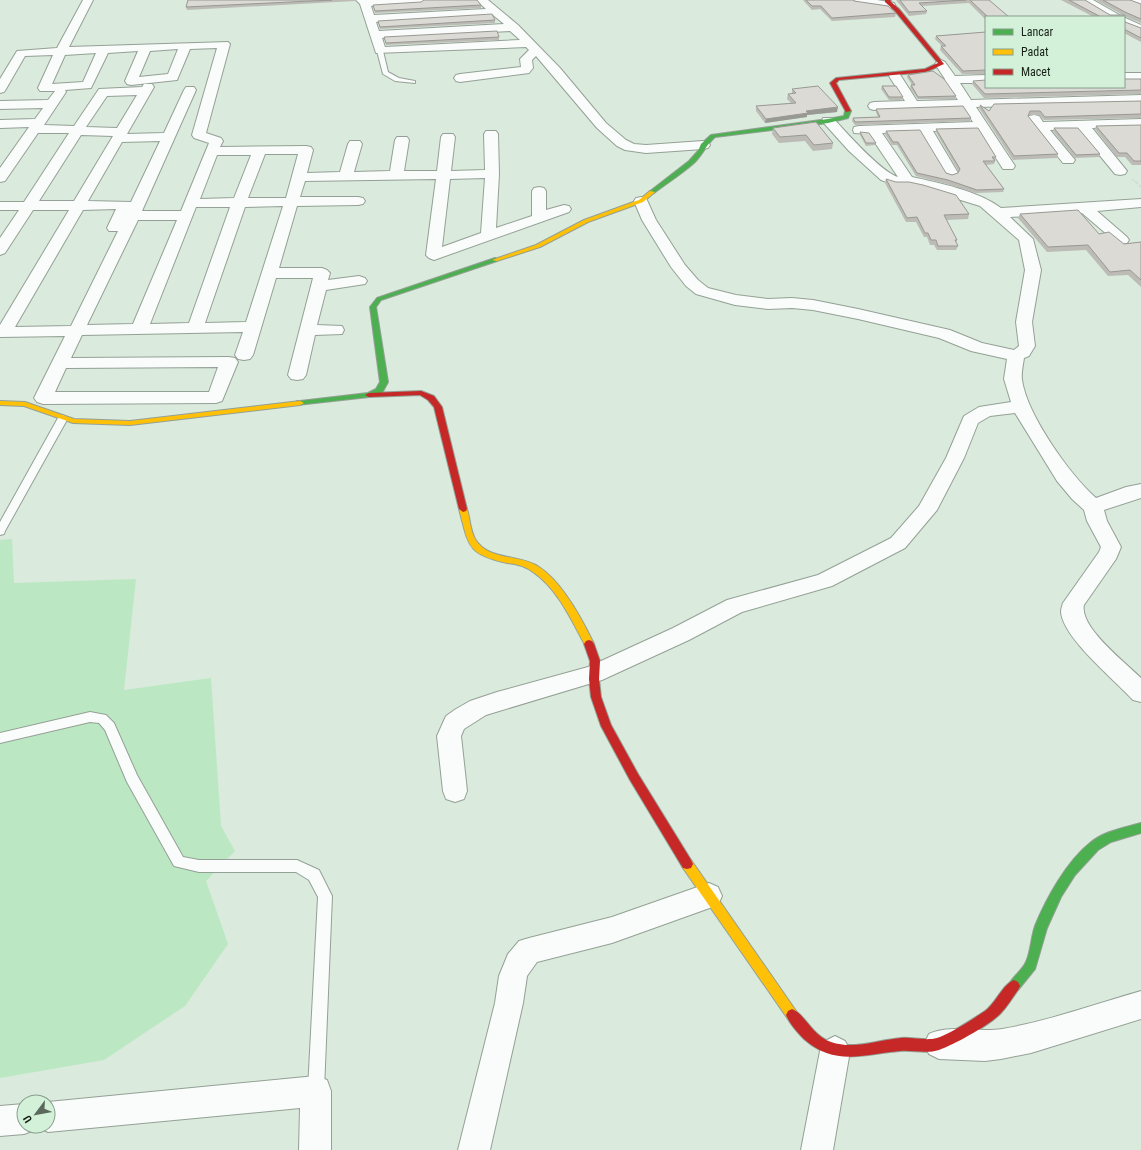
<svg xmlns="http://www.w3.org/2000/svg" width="1141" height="1150" viewBox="0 0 1141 1150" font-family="'Roboto Condensed',sans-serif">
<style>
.green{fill:#bbe8c3}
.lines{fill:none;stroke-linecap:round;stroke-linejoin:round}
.lane-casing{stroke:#94a096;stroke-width:2}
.street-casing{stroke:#94a096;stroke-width:2}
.fast-casing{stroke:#94a096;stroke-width:2}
.slow-casing{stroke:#94a096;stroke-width:2}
.jam-casing{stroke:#94a096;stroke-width:2}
.path-far1{stroke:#d6dbd7;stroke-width:1.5;stroke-dasharray:2.5 1;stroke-linecap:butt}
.path{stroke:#d6dbd7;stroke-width:2;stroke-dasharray:3 1.5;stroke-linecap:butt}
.lane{fill:#f9fcfa;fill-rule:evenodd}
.street{fill:#f9fcfa;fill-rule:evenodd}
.fast{fill:#4caf50;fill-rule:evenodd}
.slow{fill:#ffc107;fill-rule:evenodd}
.jam{fill:#c62828;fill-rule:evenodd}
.wall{fill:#bcbbb6}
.shaded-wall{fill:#999994}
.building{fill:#dbdad4;stroke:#999994}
</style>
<rect width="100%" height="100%" fill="#daeadc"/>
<polygon class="green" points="12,539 14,583 136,579 124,690 211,678 221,826 235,851 206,881 228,944 185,1006 104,1060 0,1078 0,540"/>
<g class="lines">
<g class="lane-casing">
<g id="lane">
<polygon points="380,49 383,51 388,72 399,78 415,81 415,83 395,81 383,74 377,51"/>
<polygon points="63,415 68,418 5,531 4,534 0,535 0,522 58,418"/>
<polygon points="90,712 106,715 114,723 137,775 183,857 199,860 297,860 319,870 332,896 324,1090 322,1096 316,1098 310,1096 308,1090 318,897 309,880 296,872 199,872 174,866 127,782 105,730 99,723 90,722 0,743 0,733"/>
</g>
</g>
<g class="street-casing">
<g id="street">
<path d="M83 0H93L69 47 228 42 230 44 206 133 221 138 223 141 220 147 306 146 311 147 313 150 307 173 340 172 348 144 350 141H360L362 144 354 172 390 171 395 140 397 137H407L409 140 404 171H437L441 137 443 134H453L455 137 451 171 485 170 484 134 486 131H496L498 134 499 174 496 228 532 216V191L534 188 539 187 544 188 546 191V210L564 205 569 206 571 209 569 212 434 260 429 258 426 255 436 179 305 181 300 197H358L363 198 365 201 363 204 358 205 297 206 279 268H322L327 270 330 273 328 280 359 276 365 278 367 281 365 284 326 290 317 325 342 326 344 330 342 334 315 335 306 375 303 379 297 380 291 379 288 375 313 278H276L253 355 250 359 244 360 238 359 235 355 243 332 82 335 71 358 229 357 235 358 238 362 222 401 216 403 43 404 37 402 34 398 65 336 0 337V325L69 210H33L5 253 0 255V238L19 210H0V202H24L69 133H38L5 181 0 182V168L29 127 0 128V120L35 119 43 108 0 109V101L48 100 55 91H40L38 88 53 55 25 56 6 89 4 92 0 93V79L17 51 57 48ZM217 48 192 135 194 138 209 143 181 211H142L196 90 194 87H186L184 90 164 133 127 134 154 87 152 84H144L142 87 99 89 74 126 44 125 66 92 65 90 91 88 108 53 138 51 125 81 127 84 131 85 177 80 190 49ZM178 49 168 74 139 77 150 51ZM96 53 83 82 52 84 65 55ZM137 95 117 128 86 127 107 96ZM81 135 113 136 74 201H39ZM160 141 131 202 88 201 122 142ZM265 154H298L286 198H248ZM217 155H251L234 198 200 199ZM485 178 481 233 442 247 450 179ZM283 206 246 322 205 323 245 207ZM196 207H230L189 323 150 324ZM116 209 107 228 109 231H118L71 326 15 327 83 210ZM138 220H177L133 324 87 325ZM218 367 209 392H55L66 368Z"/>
<path d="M356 0H426L421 3 371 6 374 15 486 9 476 0H488L518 25 560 68 606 123 626 140 634 144 646 145 703 141 708 142 710 145 708 148 703 149 646 153 625 150 617 146 597 128 536 56 532 60 533 68 529 73 460 82 456 81 454 78 456 75 460 74 521 67 520 59 529 50 526 47 376 53 360 4ZM493 15 504 24 379 31 376 22ZM510 31 520 40 385 47 382 38Z"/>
<polygon points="849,0 877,0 894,3 895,5 890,8 854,3"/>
<polygon points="1080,0 1093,0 1123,17 1141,25 1141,32 1124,24 1124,17 1110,17"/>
<polygon points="1128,0 1141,0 1141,7 1129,2"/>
<path d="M941 60 945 62 955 76 986 75V83H960L971 100 1141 95V103L976 107 1015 166 1013 169H1003L978 130 933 131 958 173 956 176 951 177 946 176 944 173 920 132 882 133 912 177C940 183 978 191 1001 208L1141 199V207L1097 211 1127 237 1129 240 1127 243 1122 244 1117 243 1082 213 1010 217 1033 239 1041 270 1032 322 1035 346 1029 356 1024 358C1023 365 1021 373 1022 380 1027 415 1070 475 1096 498L1126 487 1141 484V498L1104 510 1107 521 1121 547 1116 559 1084 605C1079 627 1126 663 1141 678V702L1133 700C1115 680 1063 638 1061 612 1061 609 1062 606 1063 603L1099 552 1101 547 1087 521 1084 510 1072 499 1057 481 1015 413 990 416 978 423 964 458 937 510 905 548 832 586 742 612 689 640 602 680 486 715 464 729 461 736 467 791 464 799 455 802 446 799 443 791 437 736 446 716 456 709 470 701 497 692 588 667 673 628 727 600 818 575 891 538 919 506 946 458 964 416 979 407 1011 402 1004 379 1007 359 971 351 939 338 858 319 813 310 792 308 768 309 735 305 696 294 686 286 671 267 642 220 634 201 636 198 641 197 646 198 656 220 685 265 698 280 708 288 736 295 768 299 792 298 813 300 858 309 950 330 982 343 1014 350 1019 346 1016 322 1025 270 1019 240 980 206 922 188 908 185H895L881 180 849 151 822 121 823 118H833C846 132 881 172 898 177L869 134 854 133 853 130 854 127 859 126 973 122 963 107 874 110 870 109 868 106 870 103 874 102 905 101 889 76 891 73H899L917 101 958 100 944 80 945 79 935 64 937 62Z"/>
<rect x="1124" y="73" width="17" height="8"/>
<polygon points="1034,115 1039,116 1043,122 1141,119 1141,127 1092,128 1127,171 1125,174 1120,175 1115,174 1078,129 1050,130 1075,160 1073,163 1063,163 1028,119 1029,116"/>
<polygon points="709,883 718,887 722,896 718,905 612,943 537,962 527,976 523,1003 490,1150 458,1150 495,1003 499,976 508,954 519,941 529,938 612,917"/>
<path d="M1141 991V1019L1031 1053 1001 1059 985 1061 939 1059 929 1054 924 1044 929 1034C951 1024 978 1033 1002 1029 1049 1021 1095 1004 1141 991Z"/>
<polygon points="835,1036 845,1041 850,1051 833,1150 801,1150 820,1051 825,1041"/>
<polygon points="316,1076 327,1080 331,1091 331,1150 299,1150 300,1108 48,1132 36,1126 35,1130 24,1134 0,1136 0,1106 24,1104 24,1126 48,1126 48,1102"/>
</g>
</g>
<g class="fast-casing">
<g id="fast">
<path d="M848 109 851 111 848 118 828 123 715 137C706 145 703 154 695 162 683 173 667 183 654 193L649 192 689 161 698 151 701 144 711 135 828 119 844 116 845 111Z"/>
<polygon points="495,258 497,259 497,261 381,300 376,307 388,382 382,393 369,397 297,405 297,401 300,401 368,393 376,389 380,382 370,307 377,298"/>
<path d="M1141 823V833L1111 842 1098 850 1075 875 1061 897 1047 928 1035 969 1018 990 1014 992 1010 990 1008 986C1012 977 1022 971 1026 962 1031 951 1031 937 1035 926 1046 899 1067 861 1090 843 1104 831 1124 828 1141 823Z"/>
</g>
</g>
<g class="slow-casing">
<g id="slow">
<polygon points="650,191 655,192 643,202 588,222 540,247 497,261 492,260 536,245 584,220 639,200"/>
<polygon points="0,401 25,402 74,419 130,421 300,401 304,403 300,405 130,425 73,423 24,406 0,405"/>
<path d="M463 506 467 509C470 518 470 530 475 539 488 561 520 554 539 567 562 582 582 619 594 644L592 647H586C572 621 558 589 533 572 525 566 516 564 507 563 466 554 469 545 459 509Z"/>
<polygon points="687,859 691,860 796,1011 798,1015 796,1019 792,1021 788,1019 683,868 681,864 683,860"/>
</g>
</g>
<g class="jam-casing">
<g id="jam">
<polygon points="885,0 891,0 890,1 899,9 944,64 926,72 839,80 836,83 851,111 846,112 830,83 836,78 925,69 938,63 895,11 885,2"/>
<polygon points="421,391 434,396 442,407 467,509 466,511 463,512 459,509 434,407 428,400 420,395 369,397 365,395 369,393"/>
<polygon points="589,640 592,641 594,644 600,661 599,679 601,697 611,725 638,774 691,860 693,864 691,868 687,869 683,868 630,780 601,726 591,697 589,679 590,661 584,644 586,641"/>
<path d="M1014 980 1018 982 1020 986 1018 990C1012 998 1007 1007 1000 1014 988 1026 955 1044 939 1050 927 1054 913 1050 900 1051 863 1054 835 1067 804 1039 797 1032 790 1024 786 1015L788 1011 792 1009C805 1014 812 1036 831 1042 854 1050 878 1040 901 1038 912 1037 926 1041 937 1038 950 1034 973 1019 985 1011 996 1003 1003 984 1014 980Z"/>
</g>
</g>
<polyline class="path-far1" points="1132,179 1137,183"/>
<polyline class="path" points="1136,182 1141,187"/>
<use href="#lane" class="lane"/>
<use href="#street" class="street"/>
<use href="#fast" class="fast"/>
<use href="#slow" class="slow"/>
<use href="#jam" class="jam"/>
</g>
<g class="wall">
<polygon points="188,0 356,0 355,1 187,10 186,7"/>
<polygon points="803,0 853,0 896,13 895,17 832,21 820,9 812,10"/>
<polygon points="896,0 989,0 1009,17 986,17 986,20 969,3 922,6 927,11 926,14 909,16"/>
<polygon points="1061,0 1085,0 1110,15 1123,15 1096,0 1130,0 1141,4 1141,23 1124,16 1124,17 1094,17"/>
<polygon points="373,5 481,5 481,8 375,13"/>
<polygon points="1124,17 1125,22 1141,28 1141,42 1124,33"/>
<polygon points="495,20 495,23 380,29 378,21"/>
<polygon points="986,32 986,74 962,74 940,50 941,46 942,46 935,39 936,36"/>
<polygon points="384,37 499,37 499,40 386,45"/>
<polygon points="908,75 956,96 955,99 918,99 910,88 911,85 912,85 907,77"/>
<polygon points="1141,79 1141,94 984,98 972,84 973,81"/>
<polygon points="882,86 903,97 902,100 889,100 881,89"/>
<polygon points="792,89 837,112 807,115 807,117 765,123 756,111 756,106 791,103 787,99 788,94 792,94"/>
<polygon points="1141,101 1141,118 1044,120 1039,115 1029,115 1028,116 1058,154 1057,158 1013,160 979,108 980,105 989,111"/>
<polygon points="876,109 971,118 970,121 855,125 852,121 853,118 878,117 876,112"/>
<polygon points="816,122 833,143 832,149 813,151 805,141 779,143 772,134 773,128"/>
<polygon points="1141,125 1141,165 1132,165 1125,157 1117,157 1095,129 1096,126"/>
<polygon points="1054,128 1100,154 1099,157 1075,158 1053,131"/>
<polygon points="936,129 996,157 995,160 994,160 995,161 994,164 986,165 1004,189 1003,192 976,193 947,184 916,176 897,145 892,145 885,134 886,131 946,173 952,175 958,173 959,172 936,132"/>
<polygon points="860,132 876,143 875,145 866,146 860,135"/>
<polygon points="886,179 969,214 968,219 946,220 957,240 956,243 958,246 956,250 937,250 934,245 930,245 927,237 924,237 916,222 906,222 885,183"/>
<polygon points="1020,214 1099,234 1124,244 1141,242 1141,287 1128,275 1108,276 1086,250 1047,252 1018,218"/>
</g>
<polygon class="shaded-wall" points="838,107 837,112 807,115 807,117 765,123 766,119 806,111"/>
<g class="building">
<polygon points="188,0 332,0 186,7"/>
<polygon points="424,0 477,0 481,5 375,11 373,5 421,2"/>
<polygon points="806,0 853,0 854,1 888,6 896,13 832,18 821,6 812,6"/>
<polygon points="900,0 966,0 919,3 927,11 909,12"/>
<polygon points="970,0 989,0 1009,17 988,17"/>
<polygon points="1069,0 1085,0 1110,15 1124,15 1124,17 1101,17"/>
<polygon points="1103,0 1130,0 1141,4 1141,19 1125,12"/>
<polygon points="492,14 495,20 380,27 378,21"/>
<polygon points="1124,17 1125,22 1141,28 1141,38 1124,29"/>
<polygon points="497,31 499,37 386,43 384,37"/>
<polygon points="986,32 986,70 963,71 941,46 946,46 936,36"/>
<polygon points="933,71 944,79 956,96 918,97 911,85 915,85 908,75"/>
<polygon points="1124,78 1125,79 1141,79 1141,90 985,94 973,81 986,80 986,87 1124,87"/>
<polygon points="818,86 838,107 806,111 808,113 766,119 756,106 796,103 788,94 796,93 792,89"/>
<polygon points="882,86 896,86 903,97 889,97"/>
<polygon points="1141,101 1141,114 1045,117 1040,111 1030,111 1028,116 1058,154 1014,156 980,105 989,111 994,104"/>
<polygon points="963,106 971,118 855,122 853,118 880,117 876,109"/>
<polygon points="816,122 833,143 814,145 806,135 780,137 773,128"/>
<polygon points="1141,125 1141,161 1134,161 1127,153 1119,153 1096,126"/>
<polygon points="978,128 996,157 992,157 995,161 983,161 1004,189 977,190 948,180 917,173 898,142 893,142 886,131 920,130 946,173 952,175 958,173 960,169 936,129"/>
<polygon points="1054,128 1078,128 1100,154 1076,155"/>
<polygon points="860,132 869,133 876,143 866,143"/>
<polygon points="886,179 896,182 909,182 923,185 956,195 969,214 944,215 957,240 955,240 958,246 938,246 936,240 931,240 928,233 925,233 917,217 907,218"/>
<polygon points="1078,210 1099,234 1109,232 1124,244 1141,242 1141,280 1130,270 1110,272 1088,245 1048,247 1020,214"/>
</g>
<rect x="985" y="16" width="140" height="72" fill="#d3f1d8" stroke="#889e8c"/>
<rect x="993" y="29" width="20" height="6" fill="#4caf50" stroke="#889e8c"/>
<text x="1021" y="36" font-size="12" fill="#172219">Lancar</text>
<rect x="993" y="49" width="20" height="6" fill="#ffc107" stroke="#889e8c"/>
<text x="1021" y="56" font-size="12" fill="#172219">Padat</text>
<rect x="993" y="69" width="20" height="6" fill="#c62828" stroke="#889e8c"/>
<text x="1021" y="76" font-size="12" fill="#172219">Macet</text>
<g transform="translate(36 1114) rotate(238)"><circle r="19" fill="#d3f1d8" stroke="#889e8c"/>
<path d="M0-3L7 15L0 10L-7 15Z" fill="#5b685d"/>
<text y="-6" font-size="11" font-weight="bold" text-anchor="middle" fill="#172219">U</text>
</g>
</svg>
